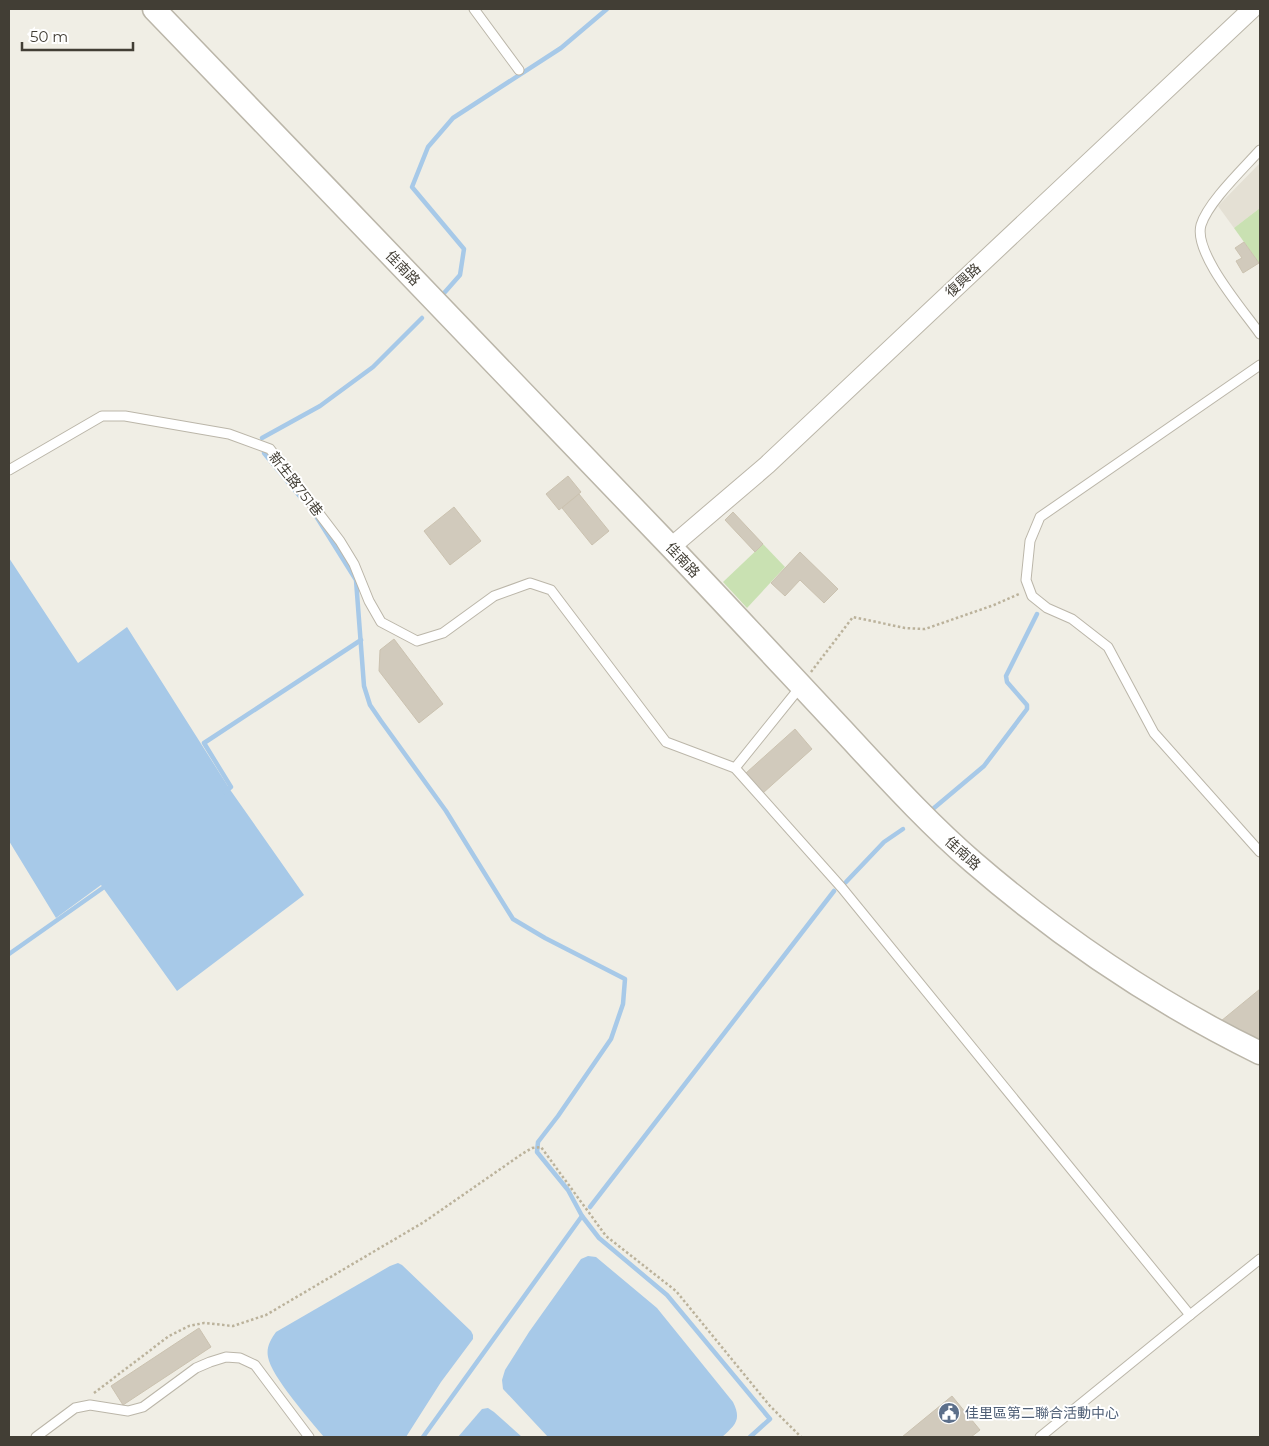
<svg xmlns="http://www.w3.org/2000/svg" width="1269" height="1446" viewBox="0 0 1269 1446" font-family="Montserrat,'Noto Sans TC',sans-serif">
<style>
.residential{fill:#e4e0d4}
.green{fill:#c9e1b2}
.water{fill:#a7c9e8}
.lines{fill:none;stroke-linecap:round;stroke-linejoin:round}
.stream{stroke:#a7c9e8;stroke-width:4.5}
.building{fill:#d1cabc;stroke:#cbc2b0}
.service-casing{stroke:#bbb6a9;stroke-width:11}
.minor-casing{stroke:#bbb6a9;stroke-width:20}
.tertiary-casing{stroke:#bbb6a9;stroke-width:25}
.path{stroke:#bbb29b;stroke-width:2.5;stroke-dasharray:2.5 2.5;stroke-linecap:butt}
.service{stroke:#fff;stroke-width:9}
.minor{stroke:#fff;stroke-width:18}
.tertiary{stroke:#fff;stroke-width:22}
.labels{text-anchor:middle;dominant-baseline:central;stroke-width:4;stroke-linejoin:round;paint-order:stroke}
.street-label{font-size:14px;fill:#423e35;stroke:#fff}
.service-label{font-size:14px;fill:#4e5e75;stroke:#fff;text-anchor:start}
</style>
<rect width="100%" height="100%" fill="#f0eee5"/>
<polygon class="residential" points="1260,163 1260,208 1234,228 1218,206"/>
<g class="green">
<polygon points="1260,208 1260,262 1259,263 1234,228"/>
<polygon points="763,544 785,567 747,608 723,582"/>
</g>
<g class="water">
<polygon points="9,558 78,663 127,627 231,791 304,895 177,991 101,885 56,918 9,841"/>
<path d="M588 1256 596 1257 657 1308 733 1402C742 1420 735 1425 722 1437H548L503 1389 502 1380 505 1370 529 1332 581 1259Z"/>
<path d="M398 1263 402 1265 471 1331 473 1335V1339L441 1382 406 1437H324C310 1420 271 1376 268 1357 266 1347 271 1339 276 1332L390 1266Z"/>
<polygon points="488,1408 494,1412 522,1437 458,1437 482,1409"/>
</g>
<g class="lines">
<g class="stream">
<polyline points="445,292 460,275 464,249 412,187 428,147 453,118 561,48 607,9"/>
<polyline points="262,438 320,406 373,367 422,318"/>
<polyline points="264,453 303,500"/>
<polyline points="316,516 356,580 364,686 370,705 381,721 446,811 513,919 545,938 625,979 623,1004 611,1039 558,1116 538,1142 537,1152 568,1190 582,1216 599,1238 667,1295 770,1419 750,1437"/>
<polyline points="225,792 231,787 204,743 361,640"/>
<polyline points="934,808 984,766 1027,709 1027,705 1007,682 1006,676 1037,614"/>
<polyline points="846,882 884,842 903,829"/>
<polyline points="9,954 107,885"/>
<polyline points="590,1207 834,891"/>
<polyline points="423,1437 582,1216"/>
</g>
</g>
<g class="building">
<polygon points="1244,242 1259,263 1243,273 1236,261 1242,258 1235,248"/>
<polygon points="568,476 581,492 559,510 546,494"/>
<polygon points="579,494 609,531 592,545 562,508"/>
<polygon points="454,507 481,541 450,565 424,531"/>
<polygon points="733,512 763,544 755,552 725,520"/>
<polygon points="800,552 838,589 824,603 800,580 785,596 771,583"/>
<polygon points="394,639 443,704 419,723 379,671 380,650"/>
<polygon points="795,729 812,749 763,793 746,773"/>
<polygon points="1260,989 1260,1039 1221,1021"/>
<polygon points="199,1328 211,1347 123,1405 111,1386"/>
<polygon points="952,1396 980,1430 971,1437 902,1437"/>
</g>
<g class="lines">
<g class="service-casing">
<g id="service">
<polyline points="474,9 519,70"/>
<path d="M1260 150C1244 168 1208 202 1201 225 1193 253 1244 311 1260 334"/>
<polyline points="1260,365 1040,517 1030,541 1026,580 1032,596 1047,608 1072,619 1108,647 1154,733 1260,852"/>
<polyline points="9,470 102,416 125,416 229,434 270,449 340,541 354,564 369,601 381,622 417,641 443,633 494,596 530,583 551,590 666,742 735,768 842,888 1190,1315"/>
<polyline points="735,768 801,686"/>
<polyline points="36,1437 75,1408 90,1405 128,1411 143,1407 196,1368 210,1362 226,1357 240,1358 255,1365 309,1437"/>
<polyline points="1040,1437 1190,1315 1260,1259"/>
</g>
</g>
<g class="minor-casing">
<polyline id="minor" points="671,547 767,465 1252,9"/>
</g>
<g class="tertiary-casing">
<path id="tertiary" d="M154 9C326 188 499 366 670 546 730 609 789 673 849 737 889 780 929 824 973 862 1061 938 1156 1002 1260 1053"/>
</g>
<g class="path">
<polyline points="811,672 853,617 905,628 925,629 994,605 1019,594"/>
<polyline points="94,1393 169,1336 189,1326 204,1323 233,1326 266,1315 424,1222 522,1154 532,1148 541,1147 606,1236 676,1291 770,1406 801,1437"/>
</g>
<use href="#service" class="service"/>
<use href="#minor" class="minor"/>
<use href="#tertiary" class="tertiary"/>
</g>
<defs>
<g id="civic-disc" transform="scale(1.125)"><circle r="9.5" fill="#5c6f8a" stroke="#fff"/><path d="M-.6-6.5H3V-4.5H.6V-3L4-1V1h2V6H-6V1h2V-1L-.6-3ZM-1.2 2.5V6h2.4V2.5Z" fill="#fff"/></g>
</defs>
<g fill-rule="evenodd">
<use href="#civic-disc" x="949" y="1413"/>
</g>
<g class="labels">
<g class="street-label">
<text transform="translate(403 268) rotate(46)">佳南路</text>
<text transform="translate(963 280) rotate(-43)">復興路</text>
<text transform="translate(296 484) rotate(52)">新生路751巷</text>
<text transform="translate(683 560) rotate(47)">佳南路</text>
<text transform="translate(963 853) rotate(42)">佳南路</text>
</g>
<g class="service-label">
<text x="965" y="1413">佳里區第二聯合活動中心</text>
</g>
</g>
<rect width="1269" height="1446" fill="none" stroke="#423e35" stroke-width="20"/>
<path d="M22 42v8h111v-8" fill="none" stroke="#423e35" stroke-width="2.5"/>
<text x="30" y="42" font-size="15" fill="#423e35" stroke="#ffffff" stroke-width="4" paint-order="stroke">50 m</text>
</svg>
